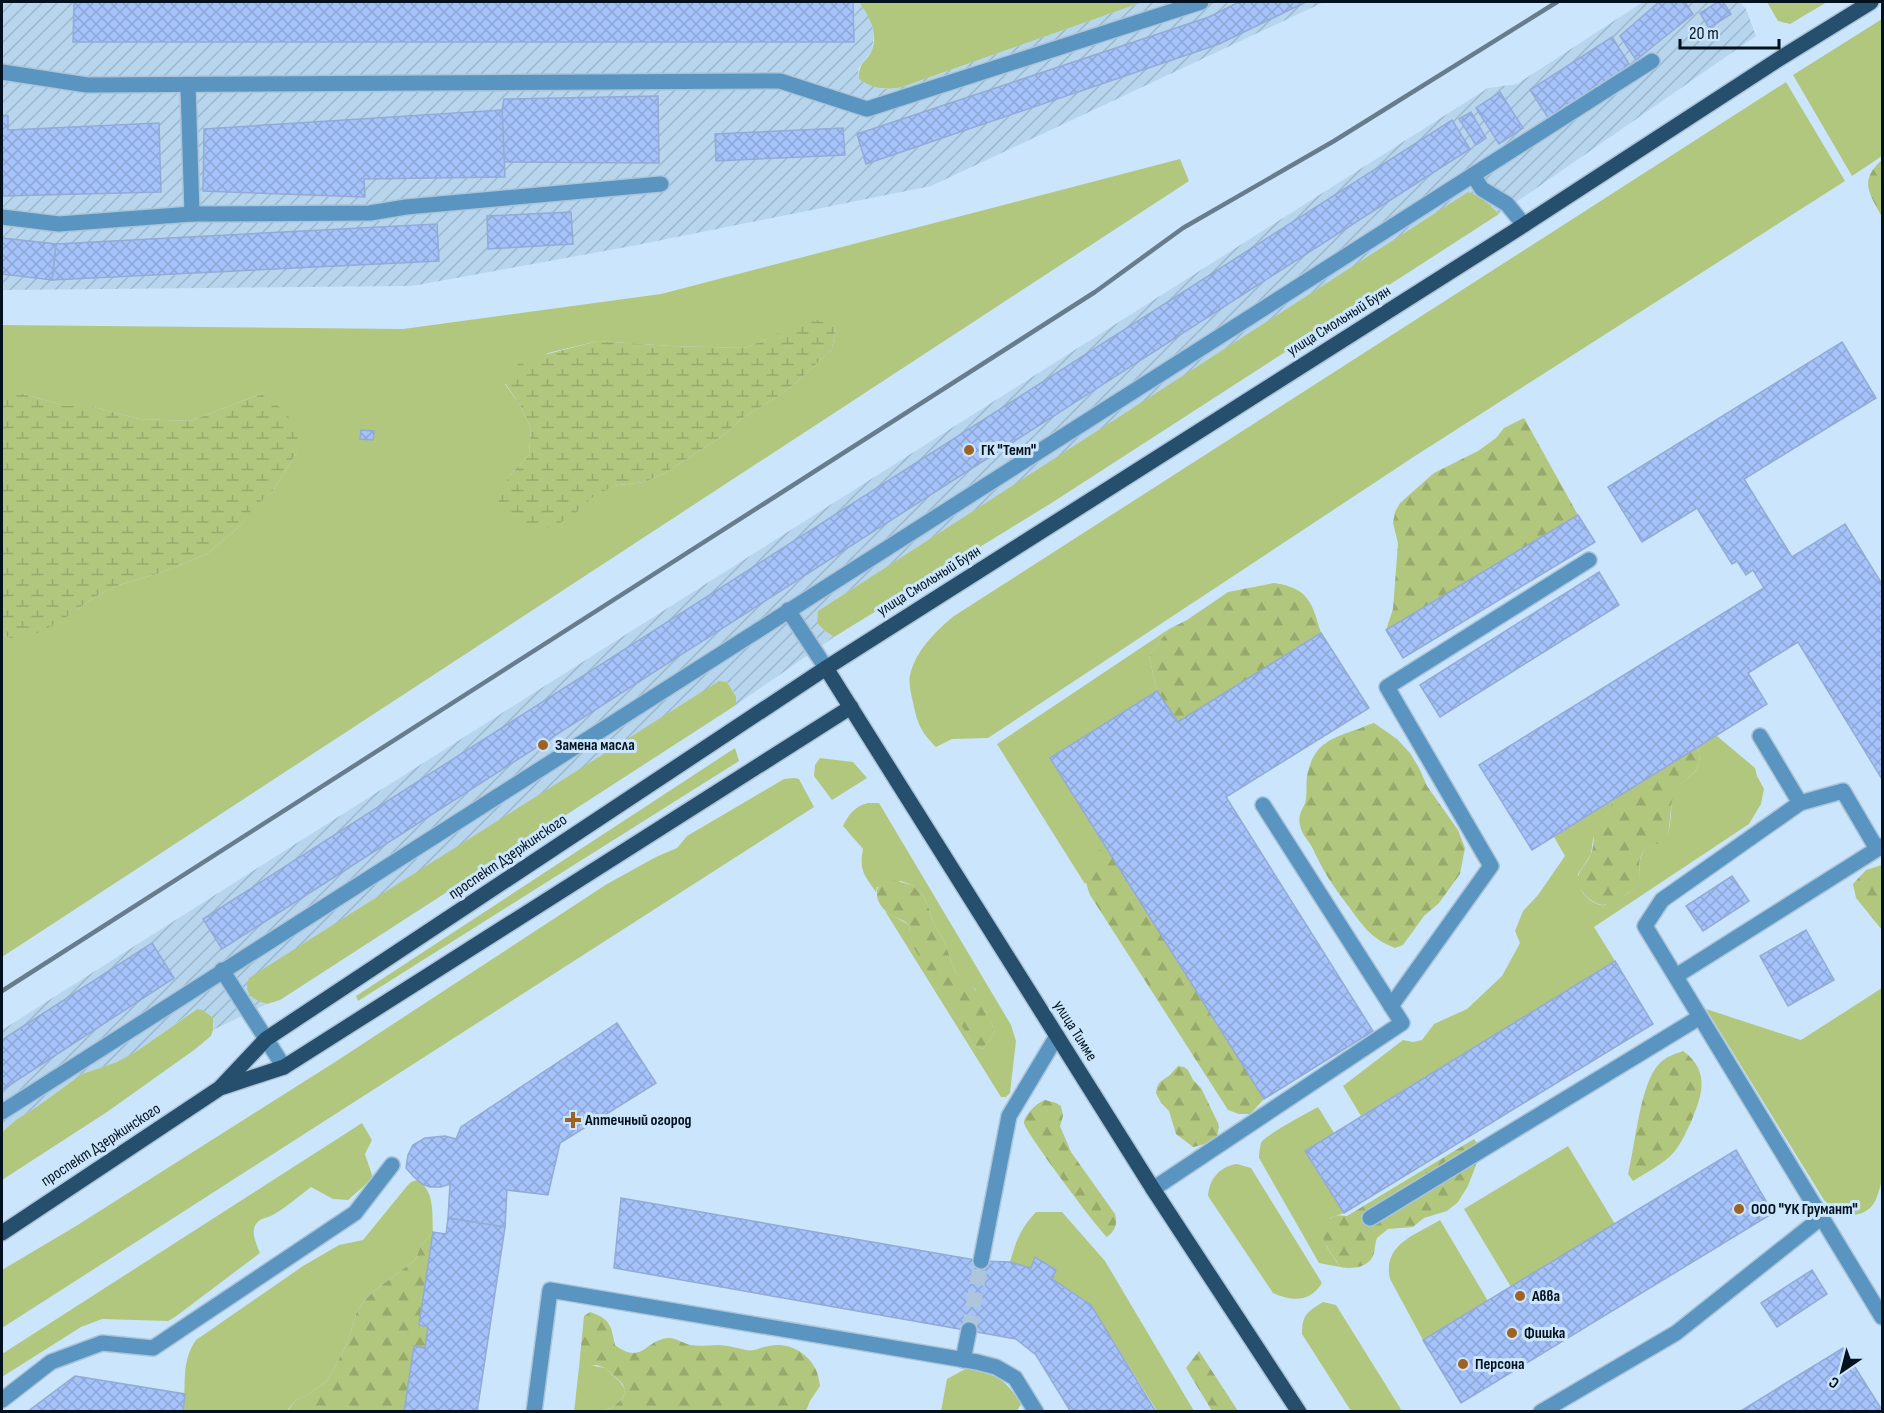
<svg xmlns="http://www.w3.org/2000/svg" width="1884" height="1413" viewBox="0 0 1884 1413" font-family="'Sofia Sans Condensed',sans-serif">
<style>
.industrial{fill:url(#industrial-furrows)}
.green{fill:#b1c77e;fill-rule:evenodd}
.forest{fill:url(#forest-firs)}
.wetland{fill:url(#wetland-marsh)}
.building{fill:url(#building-cross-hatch);stroke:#92aad6;stroke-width:1.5}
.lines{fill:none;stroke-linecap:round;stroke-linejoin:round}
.minor-tunnel{stroke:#adc6db;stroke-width:15;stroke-dasharray:15 8;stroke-linecap:butt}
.minor-casing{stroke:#abc4d8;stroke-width:18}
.major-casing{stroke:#abc4d8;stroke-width:18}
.minor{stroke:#5a95c1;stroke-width:15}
.major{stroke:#264f6d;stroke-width:15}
.rail{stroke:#677c8d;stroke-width:4.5}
.poi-dot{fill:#9e6224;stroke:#cbe6fc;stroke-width:2}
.labels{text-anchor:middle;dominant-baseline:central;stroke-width:6;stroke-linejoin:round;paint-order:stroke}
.street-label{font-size:16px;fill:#02111d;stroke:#cbe6fc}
.poi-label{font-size:16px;font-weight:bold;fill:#02111d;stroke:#cbe6fc;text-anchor:start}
</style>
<defs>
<pattern id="industrial-furrows" width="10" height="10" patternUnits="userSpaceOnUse" patternTransform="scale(1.5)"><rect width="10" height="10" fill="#b7d6ee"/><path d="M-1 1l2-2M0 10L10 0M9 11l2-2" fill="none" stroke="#9cb7cc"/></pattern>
<pattern id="forest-firs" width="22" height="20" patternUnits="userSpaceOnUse" patternTransform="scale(1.5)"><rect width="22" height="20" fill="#b1c77e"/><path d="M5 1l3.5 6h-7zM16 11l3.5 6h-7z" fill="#97aa6c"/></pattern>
<pattern id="wetland-marsh" width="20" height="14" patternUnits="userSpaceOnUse" patternTransform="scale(1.5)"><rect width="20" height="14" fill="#b1c77e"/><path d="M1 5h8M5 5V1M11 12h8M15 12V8" fill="none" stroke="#97aa6c"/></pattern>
<pattern id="building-cross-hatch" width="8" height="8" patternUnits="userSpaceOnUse" patternTransform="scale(1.5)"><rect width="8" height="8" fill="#a5c3fa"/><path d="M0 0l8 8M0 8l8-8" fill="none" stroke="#8ca6d6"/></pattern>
</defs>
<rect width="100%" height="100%" fill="#cbe6fc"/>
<g class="industrial">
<polygon points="2,2 94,2 74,2 73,42 854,42 853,2 859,2 870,18 874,34 872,50 858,69 859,78 866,84 883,89 902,87 1143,2 1324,2 931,186 632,246 412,286 2,290"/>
<polygon points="1643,2 1740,2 1746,9 1756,36 1499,214 1482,198 1468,193 818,611 817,623 825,631 834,637 736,705 736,695 727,682 261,1002 267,1004 213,1030 214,1024 208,1014 203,1010 196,1009 137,1051 117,1062 82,1074 38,1106 16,1120 2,1132 2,1030 1488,88 1517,84"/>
</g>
<g class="green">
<path d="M859 2H1143L902 87C885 90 873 89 859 79 858 62 867 62 872 50 879 32 868 15 859 2Z"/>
<polygon points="1767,2 1827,2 1790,24 1778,21"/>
<polygon points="1882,19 1882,156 1852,176 1793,75"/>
<path d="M1786 82 1845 181 1415 456 988 738 952 739 936 747C922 733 918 725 914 707 912 697 908 684 910 675 916 650 936 631 954 616Z"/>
<path d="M1180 159 1189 181 2 957V634L10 638 78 609 98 595 119 585 163 572 207 554 241 525 253 507 272 492 297 452 261 394 190 421 139 419 90 406H66L20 393H2V325L403 329 661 294ZM836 327 832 349 799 380 780 395 741 419 724 435 665 473 645 482 618 485 594 495 576 513 509 476 529 455 531 429 520 405 505 384 548 353 598 341 671 346 744 348 767 339Z"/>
<polygon points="1468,192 1482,198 1499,214 1053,502 834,637 825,631 817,623 818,611"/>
<polygon points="1169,629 1149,656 1157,691 1050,758 1109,851 1085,884 997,744"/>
<path d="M719 681 727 682 736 696V705L280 1000 267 1004C252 1000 243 993 249 978Z"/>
<path d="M1717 736 1755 768 1757 776 1764 789 1761 804 1749 824 1594 927 1615 961 1361 1116 1343 1086 1403 1040 1413 1042 1422 1040 1434 1024 1467 1009 1502 976 1520 943 1515 931 1523 911 1538 895 1565 856 1554 837 1613 800 1611 807 1598 825 1593 839 1591 854 1578 874C1578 878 1579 883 1580 887 1582 895 1596 907 1605 905 1609 904 1613 900 1617 899 1624 896 1632 892 1636 886 1644 877 1635 864 1644 851 1650 843 1660 846 1666 837 1672 830 1670 807 1673 797 1682 772 1705 780 1698 747Z"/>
<polygon points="735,748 739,761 358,1001 356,996"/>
<polygon points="820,758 853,762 867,778 832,800 814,776 815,765"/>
<polygon points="794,778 799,779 814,807 2,1328 2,1270 76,1226 335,1062 607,884 656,857 677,848 687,836 784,779"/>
<path d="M868 803H879L1011 1025 1016 1041 1010 1093 1006 1097H1001L885 911 909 925 910 930 907 935 974 1046 983 1049 994 1034 993 1027 975 989 955 971 944 941 933 922 928 906 922 894 912 885 901 881 877 887 876 892C864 875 859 870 863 849L843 826C848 815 855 806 868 803Z"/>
<path d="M1882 988V1180C1880 1187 1877 1201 1871 1207 1855 1222 1837 1213 1824 1200L1706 1009 1801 1040Z"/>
<polygon points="197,1009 203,1010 213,1018 213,1030 211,1036 194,1050 107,1112 2,1180 2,1132 16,1120 38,1106 82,1074 117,1062 137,1051"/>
<path d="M1318 1107 1334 1133 1306 1151 1344 1213 1330 1218 1326 1246 1340 1267 1319 1263 1259 1158C1259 1153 1260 1147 1261 1143 1265 1135 1307 1113 1318 1107Z"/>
<path d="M362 1123 372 1140 365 1154 373 1178 348 1200 333 1199 311 1187C299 1196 288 1206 276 1213 272 1216 267 1217 262 1219 248 1226 255 1241 260 1253L175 1317 168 1321 102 1319 81 1327 2 1377V1354Z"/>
<polygon points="1568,1146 1615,1224 1511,1287 1464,1209"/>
<path d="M1237 1164 1251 1168 1322 1283C1310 1302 1293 1302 1273 1293L1208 1196C1209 1179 1220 1166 1237 1164Z"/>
<path d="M417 1180C435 1190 432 1213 433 1232L421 1246 415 1260 374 1291 365 1300 357 1311 346 1346 327 1381 307 1395 296 1400 287 1411 183 1412C187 1385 180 1363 196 1340L303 1266 339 1245 363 1240 407 1186 411 1182Z"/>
<path d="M1036 1212H1062L1105 1261 1194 1411H1157L1091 1305 1052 1279 1056 1270 1035 1258 1031 1268 1010 1262C1016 1241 1020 1229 1036 1212Z"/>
<path d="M1440 1220 1488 1301 1423 1340 1390 1279C1382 1244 1416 1235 1440 1220Z"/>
<path d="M1323 1302 1336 1305 1402 1411H1351L1302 1334C1302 1315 1307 1312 1323 1302Z"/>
<polygon points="589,1365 605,1368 621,1383 625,1390 623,1398 612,1408 600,1411 574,1412 579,1367"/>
<path d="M967 1368C997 1376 1004 1377 1021 1404L1017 1411H941L947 1379Z"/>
</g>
<g class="forest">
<path d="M1882 160V217C1870 194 1858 181 1882 160Z"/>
<polygon points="1524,418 1578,515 1386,630 1393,609 1398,543 1393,523 1395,512 1400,503 1434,473 1478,451 1496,438 1504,428"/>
<path d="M1274 583C1309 588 1312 603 1321 633L1178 722 1157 691 1149 656 1169 629 1187 620 1228 592Z"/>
<path d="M1374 723 1397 739 1410 753 1419 768 1427 786 1458 830 1465 848 1460 874 1439 903 1424 916 1403 945 1395 948C1369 938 1362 924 1346 903 1332 885 1322 869 1313 849 1310 842 1303 836 1301 829 1296 812 1304 811 1306 799 1307 791 1306 783 1307 776 1313 747 1326 740 1352 731 1360 729 1366 725 1374 723Z"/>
<path d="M1698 747C1705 779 1683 772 1674 796 1669 807 1671 828 1667 836 1662 847 1649 842 1642 854 1636 864 1643 876 1638 885 1634 891 1610 905 1603 905 1595 905 1585 896 1581 890 1571 875 1586 866 1591 854 1595 845 1592 836 1596 827 1602 817 1610 812 1613 800Z"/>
<path d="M1098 850 1109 851 1264 1099 1250 1114H1239L1228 1110 1090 895C1083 878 1083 863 1098 850Z"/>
<polygon points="1882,865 1882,930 1856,898 1853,884 1866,870"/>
<path d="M889 879 912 885 922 894 928 906 933 922 944 941 955 971 970 983 978 994 993 1027 994 1034 983 1049 974 1046 906 935 910 930 909 925C903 919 895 918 888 913 875 903 871 885 889 879Z"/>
<path d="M1683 1051C1711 1071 1702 1096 1691 1122 1686 1132 1682 1142 1675 1151 1664 1164 1647 1172 1633 1181L1628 1174C1635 1147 1640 1083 1659 1064 1665 1057 1675 1054 1683 1051Z"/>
<polygon points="1178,1066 1184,1067 1188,1070 1193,1080 1201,1088 1218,1123 1219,1127 1217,1137 1213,1141 1198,1146 1193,1147 1176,1134 1169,1111 1161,1103 1156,1093 1157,1087 1160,1082 1170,1075"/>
<path d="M1045 1100 1056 1103 1061 1106 1063 1116 1060 1126 1071 1152 1115 1214C1118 1224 1115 1231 1107 1237 1097 1228 1025 1132 1024 1123 1024 1115 1038 1102 1045 1100Z"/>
<path d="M1474 1139 1478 1144 1479 1157 1468 1186 1458 1202 1447 1211 1424 1218 1413 1227 1388 1229 1377 1238C1375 1243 1375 1248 1374 1253 1371 1267 1352 1270 1340 1267 1333 1253 1316 1240 1326 1224 1331 1215 1337 1215 1347 1216Z"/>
<polygon points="433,1232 428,1327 425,1348 414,1346 404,1411 287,1412 296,1400 307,1395 327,1381 346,1346 357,1311 365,1300 374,1291 415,1260 421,1246"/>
<path d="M590 1312C611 1319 611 1326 615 1345 643 1366 645 1339 669 1338 677 1338 684 1344 691 1345 704 1347 716 1344 728 1346 734 1347 740 1349 746 1350 755 1352 760 1347 769 1346 787 1342 806 1351 815 1368 818 1373 819 1380 820 1386L810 1401 806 1411H600L612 1408 623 1398 625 1390 622 1383 605 1368 597 1365 579 1367 584 1316Z"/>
<polygon points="1199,1351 1238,1411 1212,1411 1186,1368"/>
</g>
<g class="wetland">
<polygon points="814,319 836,327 832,349 799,380 780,395 741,419 724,435 665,473 645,482 618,485 595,495 576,513 553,527 530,528 511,520 498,503 509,476 529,455 531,429 520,405 505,383 520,361 598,341 671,346 744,348 767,339 789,327"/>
<polygon points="2,393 20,393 66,406 90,406 139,419 190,421 261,394 281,408 298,428 297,452 272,492 254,507 241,525 207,554 163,572 119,585 98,595 56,624 35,634 10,638 2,634"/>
</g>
<g class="building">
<polygon points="74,2 853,2 854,42 73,42"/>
<polygon points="1239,2 1306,2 1219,44 866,164 857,134 1209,17"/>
<polygon points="1659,2 1685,2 1693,14 1636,60 1620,36"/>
<polygon points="1718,2 1723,2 1731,14 1709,28 1700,13"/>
<polygon points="1612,37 1631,67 1549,119 1530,90"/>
<polygon points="1500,92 1523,128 1499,144 1476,108"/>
<polygon points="658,96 659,163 504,162 502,110 504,99"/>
<polygon points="502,110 505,177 364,179 365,197 203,191 204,129"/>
<polygon points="1471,112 1486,138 1476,145 1459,119"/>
<polygon points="2,115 8,116 8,130 159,123 161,192 3,196"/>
<polygon points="1452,120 1470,149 222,949 203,919"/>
<polygon points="843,128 845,155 716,161 715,134"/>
<polygon points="571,212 573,244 488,249 487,216"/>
<polygon points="437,224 439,261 52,280 56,244"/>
<polygon points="2,238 56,244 52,280 2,274"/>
<polygon points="1842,342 1876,398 1744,479 1792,557 1845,524 1882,584 1882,779 1798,642 1748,673 1767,704 1532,850 1479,765 1764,588 1753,570 1746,575 1737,561 1732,564 1697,508 1642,542 1608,487"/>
<polygon points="361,430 374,431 373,440 360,439"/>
<polygon points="1578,515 1595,542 1403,658 1386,630"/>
<polygon points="1599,572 1619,605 1440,717 1420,685"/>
<polygon points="1321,633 1369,708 1226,797 1373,1031 1264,1099 1050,758 1157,691 1178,722"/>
<polygon points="1732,876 1749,901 1703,931 1686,906"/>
<polygon points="1806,930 1834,980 1788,1006 1760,956"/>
<polygon points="152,943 174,978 2,1090 2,1040"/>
<polygon points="1615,961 1653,1024 1344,1213 1305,1151"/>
<polygon points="617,1023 656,1083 560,1143 548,1195 507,1190 505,1227 448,1218 450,1184 441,1187 430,1187 422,1184 414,1177 406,1168 408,1155 413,1145 425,1138 445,1136 456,1139 461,1127"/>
<polygon points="1736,1150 1773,1213 1461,1403 1423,1340"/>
<polygon points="621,1198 981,1261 1010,1262 1031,1268 1035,1257 1056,1270 1052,1279 1091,1305 1156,1412 1071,1412 1036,1355 1016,1339 614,1268"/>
<polygon points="448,1218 505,1227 477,1412 404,1412 414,1346 425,1348 428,1327 419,1325 433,1232 446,1234"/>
<polygon points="1812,1270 1827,1294 1777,1327 1761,1303"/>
<polygon points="1843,1348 1882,1410 1879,1412 1739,1412"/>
<polygon points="75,1376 185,1394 183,1412 27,1412"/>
</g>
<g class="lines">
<polyline class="minor-tunnel" points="969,1330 981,1261"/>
<g class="minor-casing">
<g id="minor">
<polyline points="2,72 87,85 780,81 867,109 1201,2"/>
<polyline points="188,86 192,214"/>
<polyline points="1473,175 1482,189 1507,204 1524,225"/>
<polyline points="2,217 59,224 192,214 370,213 406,207 661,184"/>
<polyline points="788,610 826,668"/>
<polyline points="1760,736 1800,803 1843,791 1877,849"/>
<polyline points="1800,803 1662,900 1645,926 1882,1317"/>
<polyline points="222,970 284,1067"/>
<polyline points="1676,976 1882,846"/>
<polyline points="1391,1006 1491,866 1387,687 1589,560"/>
<polyline points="2,1112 1652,61"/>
<polyline points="1153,1189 1402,1023 1263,805"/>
<polyline points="1370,1218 1700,1017"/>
<polyline points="981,1261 1009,1116 1057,1036"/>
<polyline points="963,1360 969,1330"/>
<polyline points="2,1400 51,1362 102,1343 153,1348 355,1213 392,1165"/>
<polyline points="534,1412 550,1290 977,1362 996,1367 1015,1378 1036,1412"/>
<polyline points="1541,1412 1676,1333 1822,1217"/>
</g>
</g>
<g class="major-casing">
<g id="major">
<polyline points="826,668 1153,1189 1299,1412"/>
<polyline points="223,1087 284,1067 851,707"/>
<polyline points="2,1233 220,1088 266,1039 826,668 1513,232 1779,59 1871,2"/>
</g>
</g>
<use href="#minor" class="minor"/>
<use href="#major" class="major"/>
<polyline class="rail" points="2,991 1095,292 1183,228 1334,141 1557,2"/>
</g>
<g class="poi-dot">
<circle cx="969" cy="450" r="6"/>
<circle cx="543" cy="745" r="6"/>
<path d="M570 1111h6v6h6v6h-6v6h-6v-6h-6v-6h6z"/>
<circle cx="1739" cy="1209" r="6"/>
<circle cx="1520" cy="1296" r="6"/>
<circle cx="1512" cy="1333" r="6"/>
<circle cx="1463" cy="1364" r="6"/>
</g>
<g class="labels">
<g class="street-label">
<text transform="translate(1339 321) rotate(-32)">улица Смольный Буян</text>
<text transform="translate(929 581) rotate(-32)">улица Смольный Буян</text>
<text transform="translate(508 857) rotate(-34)">проспект Дзержинского</text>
<text transform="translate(1075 1031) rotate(58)">улица Тимме</text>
<text transform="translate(101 1145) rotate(-33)">проспект Дзержинского</text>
</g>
<g class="poi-label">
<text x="981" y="450">ГК "Темп"</text>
<text x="555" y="745">Замена масла</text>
<text x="585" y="1120">Аптечный огород</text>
<text x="1751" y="1209">ООО "УК Грумант"</text>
<text x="1532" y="1296">Авва</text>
<text x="1524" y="1333">Фишка</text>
<text x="1475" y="1364">Персона</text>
</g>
</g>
<rect width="1884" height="1413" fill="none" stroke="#02111d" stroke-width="6"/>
<g transform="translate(1842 1371) rotate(215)" stroke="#cbe6fc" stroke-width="4.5" paint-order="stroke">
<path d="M0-4.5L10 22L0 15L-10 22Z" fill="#02111d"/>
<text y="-9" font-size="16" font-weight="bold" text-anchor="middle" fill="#02111d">С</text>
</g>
<path d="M1680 39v9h99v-9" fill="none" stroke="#02111d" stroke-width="3"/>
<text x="1689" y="39" font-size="18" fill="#02111d" stroke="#cbe6fc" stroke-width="4.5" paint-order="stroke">20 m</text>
</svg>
